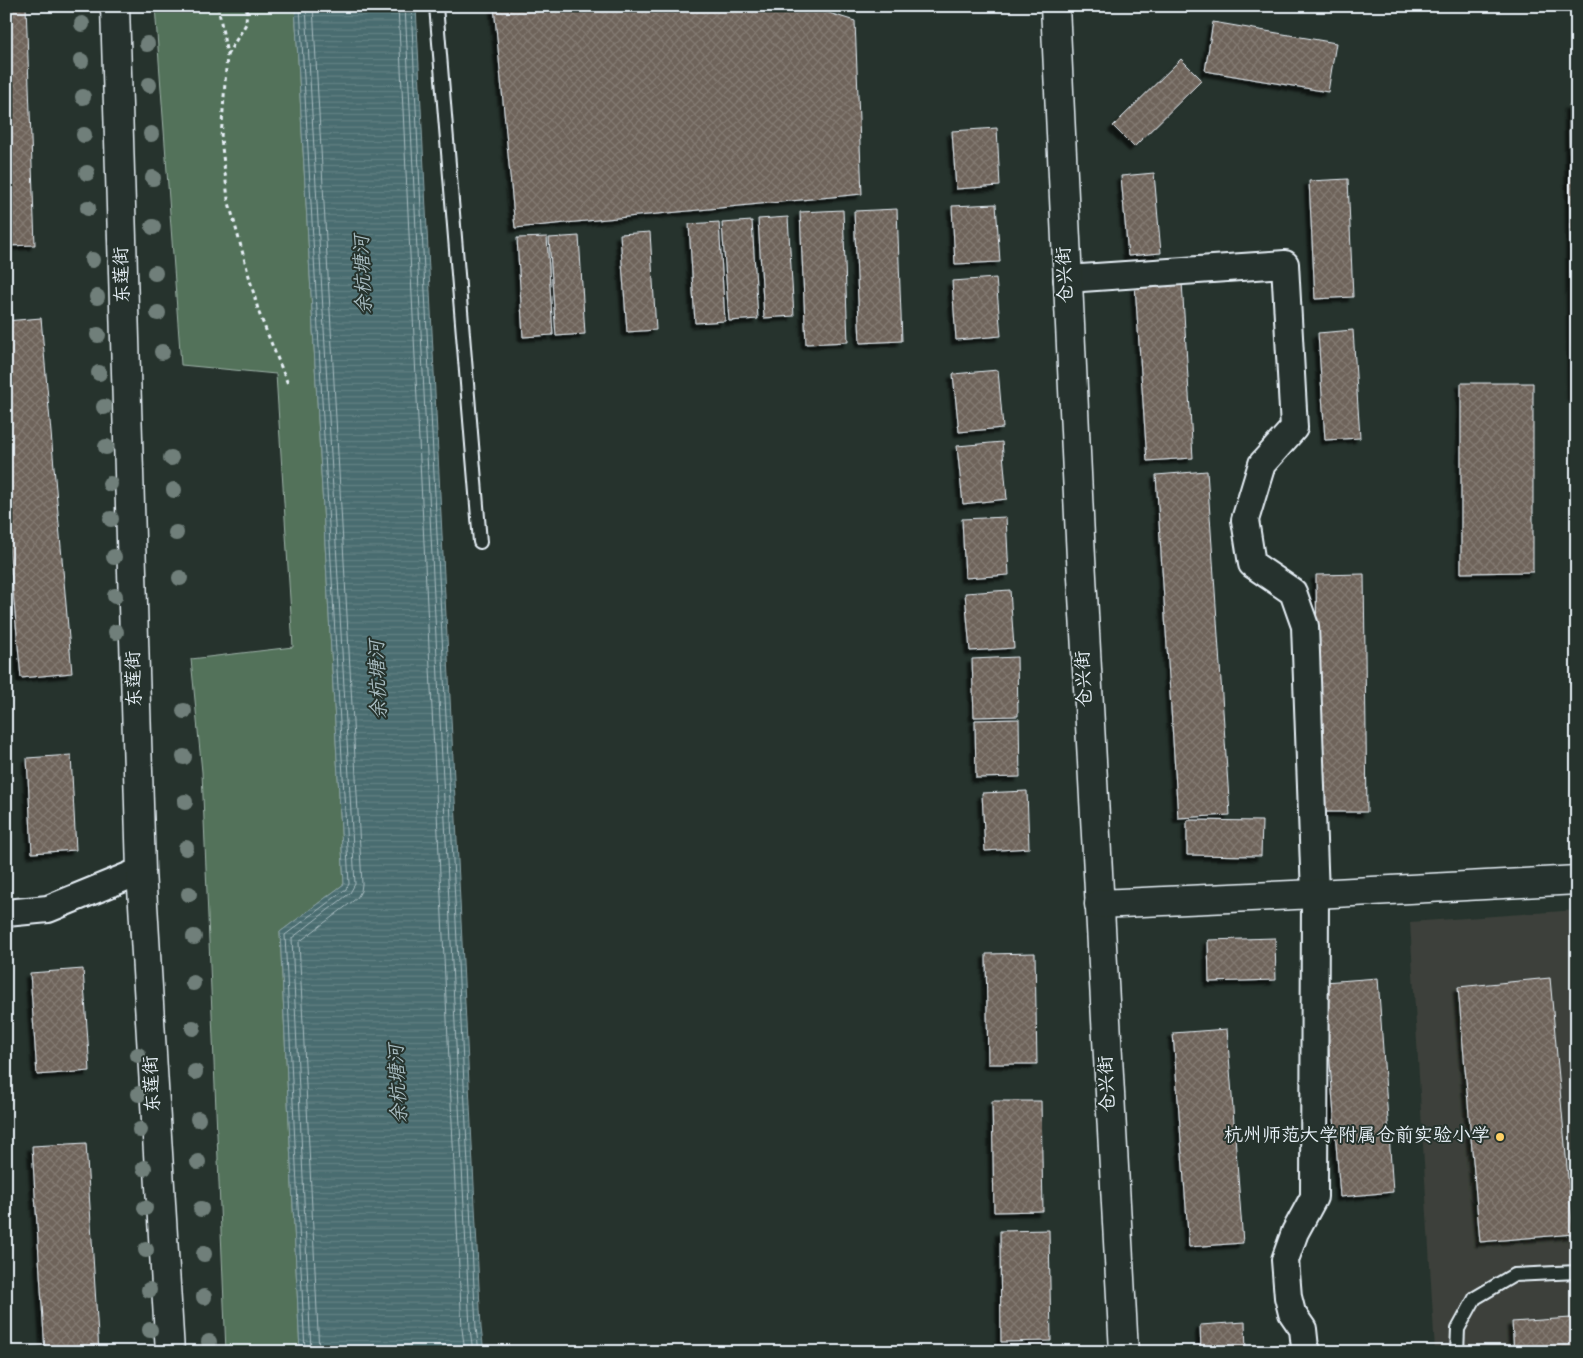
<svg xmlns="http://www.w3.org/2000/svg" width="1583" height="1358" viewBox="0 0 1583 1358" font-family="Dekko,'LXGW WenKai TC',sans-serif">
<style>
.built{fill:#3c413a}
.grass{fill:#53725a;stroke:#9eb2a9}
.water{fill:url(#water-rules);stroke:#89a1a6}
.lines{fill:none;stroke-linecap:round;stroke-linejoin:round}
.shore{stroke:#a8bcc1;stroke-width:1}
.building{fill:url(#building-cross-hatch);stroke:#e8f1f8;filter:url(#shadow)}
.service-casing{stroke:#e8f1f8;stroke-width:16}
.minor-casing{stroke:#e8f1f8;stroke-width:30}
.tertiary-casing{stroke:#e8f1f8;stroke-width:31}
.path{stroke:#e8f1f8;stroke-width:3;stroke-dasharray:4 4;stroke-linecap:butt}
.service{stroke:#26332d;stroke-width:12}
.minor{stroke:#26332d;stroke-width:26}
.tertiary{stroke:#26332d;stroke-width:28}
.tree{fill:#707f7a}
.poi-dot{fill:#ffd166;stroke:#26332d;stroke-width:2}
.labels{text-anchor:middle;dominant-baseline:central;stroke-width:4;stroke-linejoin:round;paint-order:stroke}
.street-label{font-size:19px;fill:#e8f1f8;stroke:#26332d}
.poi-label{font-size:19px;fill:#e8f1f8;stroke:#26332d;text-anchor:end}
.water-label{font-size:20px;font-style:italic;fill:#a8bcc1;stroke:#26332d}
</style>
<defs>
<pattern id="water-rules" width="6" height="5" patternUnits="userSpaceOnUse" patternTransform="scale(1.25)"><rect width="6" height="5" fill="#496c6f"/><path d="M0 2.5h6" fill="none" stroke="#638184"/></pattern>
<pattern id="building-cross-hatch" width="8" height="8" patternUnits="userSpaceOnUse" patternTransform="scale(1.25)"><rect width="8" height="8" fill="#6e635a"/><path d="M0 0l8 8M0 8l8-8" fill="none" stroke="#837a72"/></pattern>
<filter id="shadow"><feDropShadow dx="-4.5" dy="4.5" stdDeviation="1" flood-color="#0009"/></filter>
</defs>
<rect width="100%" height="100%" fill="#26332d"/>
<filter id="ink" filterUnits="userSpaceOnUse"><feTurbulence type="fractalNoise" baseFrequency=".02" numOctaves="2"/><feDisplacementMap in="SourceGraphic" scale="10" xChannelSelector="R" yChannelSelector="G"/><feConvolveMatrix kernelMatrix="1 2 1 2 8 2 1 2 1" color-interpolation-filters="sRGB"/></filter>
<g filter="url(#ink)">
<polygon class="built" points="1577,910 1577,1352 1435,1352 1410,922"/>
<polygon class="grass" points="155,6 295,6 344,884 280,932 300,1352 226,1352 202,772 191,659 293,647 276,374 181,365"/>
<polygon class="water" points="295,6 416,6 481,1328 484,1352 300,1352 280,932 344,884"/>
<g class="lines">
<g class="shore">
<polyline points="300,6 349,884 346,889 285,935 305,1352"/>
<polyline points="306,6 355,884 350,893 292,938 311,1352"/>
<polyline points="313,6 362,884 361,891 357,898 299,942 319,1352"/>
<polyline points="398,6 462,1329 465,1352"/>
<polyline points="405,6 470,1329 473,1352"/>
<polyline points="411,6 476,1328 479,1352"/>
</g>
</g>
<g class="building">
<polygon points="6,6 26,6 35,245 6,246"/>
<polygon points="494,6 806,6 855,21 862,194 515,228"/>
<polygon points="1213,22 1336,43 1328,92 1205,71"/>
<polygon points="1181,59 1202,80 1134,147 1113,126"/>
<polygon points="1569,105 1577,105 1577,396 1572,396"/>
<polygon points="997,128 1000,186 956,189 952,131"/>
<polygon points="1154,173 1161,253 1128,256 1121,176"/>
<polygon points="1348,179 1353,297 1315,299 1309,181"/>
<polygon points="996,204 1000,262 955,264 952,206"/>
<polygon points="897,209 902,341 860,343 854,211"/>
<polygon points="843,210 848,342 806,344 800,212"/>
<polygon points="788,217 794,316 764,318 758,219"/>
<polygon points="752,221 758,319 729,321 722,223"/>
<polygon points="719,222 725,321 695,323 689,224"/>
<polygon points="650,232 656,330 627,332 620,234"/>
<polygon points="579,236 585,334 556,336 549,238"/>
<polygon points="547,237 553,335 523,337 517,238"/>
<polygon points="996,278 1001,336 956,340 952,281"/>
<polygon points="1182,282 1193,458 1147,461 1135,285"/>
<polygon points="41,318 72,673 21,678 6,515 6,321"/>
<polygon points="1353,330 1360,438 1325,440 1318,333"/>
<polygon points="998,370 1003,428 959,432 953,374"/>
<polygon points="1461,383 1533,383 1533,572 1461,573"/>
<polygon points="1002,442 1007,499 963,504 957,446"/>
<polygon points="1207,471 1230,815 1178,818 1156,475"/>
<polygon points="1006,517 1009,575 965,578 962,519"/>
<polygon points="1364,574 1367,812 1319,812 1316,575"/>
<polygon points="1010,590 1014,648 970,651 965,593"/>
<polygon points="1017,657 1018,716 974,717 972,659"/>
<polygon points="1019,719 1020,777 976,778 975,720"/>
<polygon points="71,755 76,850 32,853 27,758"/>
<polygon points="1027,791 1029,848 985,851 982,793"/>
<polygon points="1187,820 1262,821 1261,856 1187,855"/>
<polygon points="1275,938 1276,980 1209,982 1208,940"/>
<polygon points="1035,953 1037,1064 988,1064 986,954"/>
<polygon points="83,969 90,1071 37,1075 30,973"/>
<polygon points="1378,978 1393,1192 1340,1197 1324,982"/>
<polygon points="1550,978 1573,1234 1480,1242 1458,987"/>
<polygon points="1227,1029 1243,1243 1189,1247 1173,1033"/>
<polygon points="992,1101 1041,1101 1043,1211 994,1212"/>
<polygon points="86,1143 99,1352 45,1352 32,1146"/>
<polygon points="1049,1230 1051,1341 1001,1342 1000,1231"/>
<polygon points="1571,1318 1573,1352 1514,1352 1512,1322"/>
<polygon points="1245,1322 1246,1352 1201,1352 1200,1325"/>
</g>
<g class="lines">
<g class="service-casing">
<g id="service">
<polyline points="436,6 480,542"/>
<polyline points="1457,1352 1458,1329 1475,1298 1514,1275 1577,1272"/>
</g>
</g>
<g class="minor-casing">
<g id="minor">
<polyline points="1067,279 1285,264 1294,428 1262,464 1245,520 1252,564 1293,592 1305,626 1315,894 1314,1197 1295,1232 1285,1260 1288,1297 1292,1313 1303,1329 1305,1348 1308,1352"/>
<polyline points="6,913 48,909 141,871"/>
</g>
</g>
<g class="tertiary-casing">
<g id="tertiary">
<polyline points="115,6 141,871 170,1352"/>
<path d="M1055 6C1074 455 1099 903 1124 1352"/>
<polyline points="1099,904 1315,894 1577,880"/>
</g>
</g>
<g class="path">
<polyline points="218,6 227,55 221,138 228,199 259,313 288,384"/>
<polyline points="227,55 246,24 247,6"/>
</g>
<use href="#service" class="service"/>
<use href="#minor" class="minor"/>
<use href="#tertiary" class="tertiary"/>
</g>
<g class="tree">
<circle cx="82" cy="24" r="8"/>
<circle cx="147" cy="44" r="8"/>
<circle cx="81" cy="61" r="8"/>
<circle cx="149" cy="85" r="8"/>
<circle cx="83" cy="97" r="8"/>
<circle cx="151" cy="134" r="8"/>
<circle cx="84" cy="135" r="8"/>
<circle cx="87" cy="173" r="8"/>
<circle cx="153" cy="178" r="8"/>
<circle cx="88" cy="208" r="8"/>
<circle cx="153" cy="227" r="8"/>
<circle cx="92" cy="260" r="8"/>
<circle cx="155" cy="273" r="8"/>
<circle cx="97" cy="297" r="8"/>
<circle cx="158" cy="313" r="8"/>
<circle cx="98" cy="335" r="8"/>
<circle cx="162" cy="352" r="8"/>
<circle cx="99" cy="373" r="8"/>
<circle cx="104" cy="407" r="8"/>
<circle cx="106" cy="447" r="8"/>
<circle cx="171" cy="458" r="8"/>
<circle cx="110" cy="484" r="8"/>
<circle cx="174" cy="490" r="8"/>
<circle cx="111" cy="519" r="8"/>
<circle cx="176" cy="533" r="8"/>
<circle cx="114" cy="557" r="8"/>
<circle cx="180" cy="578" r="8"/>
<circle cx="115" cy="596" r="8"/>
<circle cx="116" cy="632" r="8"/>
<circle cx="184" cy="711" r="8"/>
<circle cx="184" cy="757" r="8"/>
<circle cx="185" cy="802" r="8"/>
<circle cx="186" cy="848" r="8"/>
<circle cx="189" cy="894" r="8"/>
<circle cx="194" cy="937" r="8"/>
<circle cx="193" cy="983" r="8"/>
<circle cx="193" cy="1028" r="8"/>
<circle cx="138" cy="1055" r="8"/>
<circle cx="195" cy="1072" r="8"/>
<circle cx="139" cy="1094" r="8"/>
<circle cx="198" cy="1119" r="8"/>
<circle cx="140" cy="1130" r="8"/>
<circle cx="198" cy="1162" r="8"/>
<circle cx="144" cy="1168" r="8"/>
<circle cx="145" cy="1208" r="8"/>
<circle cx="201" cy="1209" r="8"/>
<circle cx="146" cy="1250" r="8"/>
<circle cx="204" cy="1254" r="8"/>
<circle cx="149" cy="1290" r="8"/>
<circle cx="204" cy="1297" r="8"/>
<circle cx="150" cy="1330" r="8"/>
<circle cx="209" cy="1342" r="8"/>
</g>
</g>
<circle class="poi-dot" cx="1500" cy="1137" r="5"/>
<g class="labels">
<g class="street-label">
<text transform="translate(124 275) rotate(-92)">东莲街</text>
<text transform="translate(1067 275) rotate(-93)">仓兴街</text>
<text transform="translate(136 679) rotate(-92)">东莲街</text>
<text transform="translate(1086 679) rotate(-93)">仓兴街</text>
<text transform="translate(154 1084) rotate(-93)">东莲街</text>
<text transform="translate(1109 1084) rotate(-93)">仓兴街</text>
</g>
<g class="poi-label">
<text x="1490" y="1137">杭州师范大学附属仓前实验小学</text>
</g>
<g class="water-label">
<text transform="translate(365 275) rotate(-92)">余杭塘河</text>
<text transform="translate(380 680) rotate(-92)">余杭塘河</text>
<text transform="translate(400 1084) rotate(-93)">余杭塘河</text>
</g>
</g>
<rect width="1583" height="1358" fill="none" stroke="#26332d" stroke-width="25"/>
<rect x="12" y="12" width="1558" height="1333" fill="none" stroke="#e8f1f8" stroke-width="2" filter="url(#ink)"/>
</svg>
